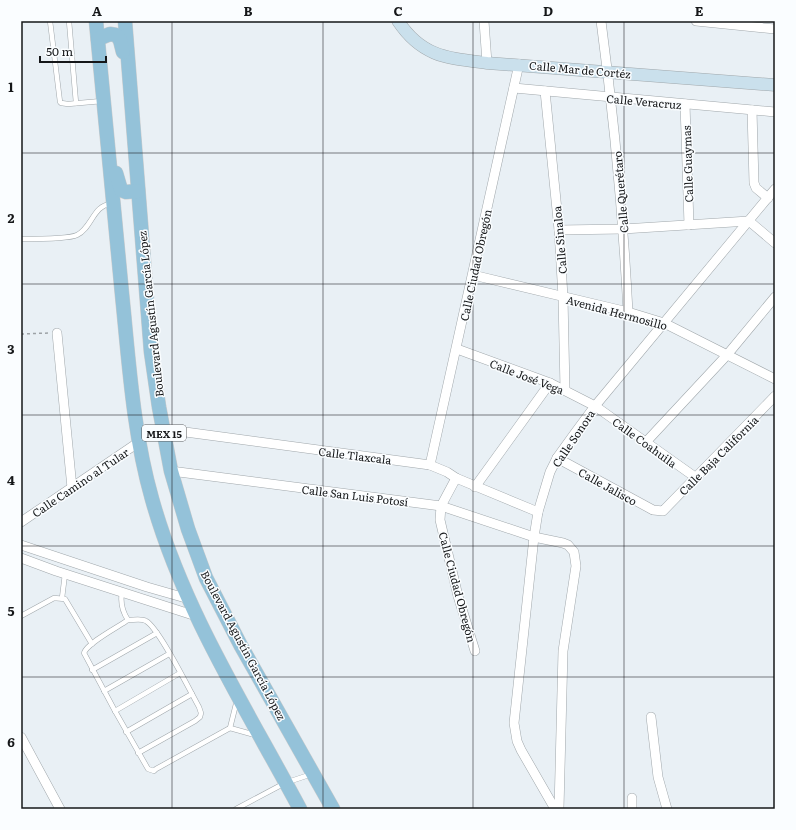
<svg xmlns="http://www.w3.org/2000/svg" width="796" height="830" viewBox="0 0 796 830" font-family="Literata,serif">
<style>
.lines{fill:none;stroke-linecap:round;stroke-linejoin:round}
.lane-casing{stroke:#a0a7ab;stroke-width:5.5}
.street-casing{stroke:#a0a7ab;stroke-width:10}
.secondary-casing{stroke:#a0a7ab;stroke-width:13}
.primary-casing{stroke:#ccc;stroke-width:15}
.path{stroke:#9da2a6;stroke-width:1.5;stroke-dasharray:3 3;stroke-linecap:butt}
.lane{stroke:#fff;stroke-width:4.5}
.street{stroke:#fff;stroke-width:9}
.secondary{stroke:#cae0ec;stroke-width:12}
.primary{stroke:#94c2d9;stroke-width:14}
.grid{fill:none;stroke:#151719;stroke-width:1;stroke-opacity:0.55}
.labels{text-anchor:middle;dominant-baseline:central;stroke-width:3;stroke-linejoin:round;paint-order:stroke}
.shield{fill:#fafdff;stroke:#5a5c5e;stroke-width:1}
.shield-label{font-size:10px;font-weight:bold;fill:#151719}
.street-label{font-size:11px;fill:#151719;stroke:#fafdff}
.neatline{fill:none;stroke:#151719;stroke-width:1.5}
.grid-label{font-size:13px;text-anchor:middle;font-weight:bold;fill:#151719}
</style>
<rect width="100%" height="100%" fill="#e9f0f5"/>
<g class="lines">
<g class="lane-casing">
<g id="lane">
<polyline points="50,21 60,102 61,103 68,104 102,101"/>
<polyline points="69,21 76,103"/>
<path d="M21 239C33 239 69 239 77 235 92 228 93 205 111 204"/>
<path d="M122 592C120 603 122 611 128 620 118 627 87 643 84 653L115 711 148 769 154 771 156 769 230 728 255 735"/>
<polyline points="62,598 65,574"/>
<polyline points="21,616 54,598 65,599 92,644"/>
<path d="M128 620C134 620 141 618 146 621 159 628 190 691 199 707L201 713 200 717 195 721 138 753"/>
<polyline points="92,670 157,633"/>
<polyline points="104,691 169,654"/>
<polyline points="115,711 180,673"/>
<polyline points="230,728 237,700"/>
<polyline points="126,732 192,694"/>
<polyline points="236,809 285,783 312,774"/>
</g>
</g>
<g class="street-casing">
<g id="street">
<polyline points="484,21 487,63"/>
<path d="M601 21C614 118 623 215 628 312"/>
<polyline points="696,21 775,29"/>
<polyline points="514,88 775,112"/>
<polyline points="545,91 559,230 563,297 565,390"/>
<polyline points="685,104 689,225"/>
<polyline points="752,110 754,183 756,188 768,198"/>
<polyline points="559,230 623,229 749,221 775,243"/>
<polyline points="473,275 628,312 664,323 775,379"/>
<polyline points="57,333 72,488"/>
<polyline points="457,349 550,383 595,406 695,477"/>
<polyline points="163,429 430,465 447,472 456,478 538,512"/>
<polyline points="646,442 727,355 775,297"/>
<polyline points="557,458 653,510 663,511 775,396"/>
<polyline points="430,465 519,64"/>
<polyline points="171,471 441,506 534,537 563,543 568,545 574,552 576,566 563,651 559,809"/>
<polyline points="456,478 441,506 440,520 458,596 475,651"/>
<polyline points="475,487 550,383"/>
<polyline points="21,522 139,442"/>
<polyline points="21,545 147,587 189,599"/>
<polyline points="21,558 56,571 196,616"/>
<polyline points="651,717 658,777 667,809"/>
<polyline points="21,737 60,809"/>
<polyline points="555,809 521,750 517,741 514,723 534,537 538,512 550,472 557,458 575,433 595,406 775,189"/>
<polyline points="632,809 632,798"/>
</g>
</g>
<g class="secondary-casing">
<path id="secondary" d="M398 21C422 57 447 58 487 63L775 85"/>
</g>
<g class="primary-casing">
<g id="primary">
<path d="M96 21C104 112 113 203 122 294 129 363 133 432 152 499 183 610 246 708 300 809"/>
<polyline points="125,21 151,352 159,407 171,471 188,529 206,578 241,646 333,809"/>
<polyline points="98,39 110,34 116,35 120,40 123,52"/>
<polyline points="116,173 121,190 126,192 138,191"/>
</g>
</g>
<polyline class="path" points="21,334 49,333"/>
<use href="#lane" class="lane"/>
<use href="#street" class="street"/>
<use href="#secondary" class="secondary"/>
<use href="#primary" class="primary"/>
</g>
<path class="grid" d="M172 21V809M323 21V809M473 21V809M624 21V809M21 153H775M21 284H775M21 415H775M21 546H775M21 677H775"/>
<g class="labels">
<rect class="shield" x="142" y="425" width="44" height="16" rx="3"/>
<g class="shield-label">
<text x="164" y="433">MEX 15</text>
</g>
<g class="street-label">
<text transform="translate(580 69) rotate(5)">Calle Mar de Cortéz</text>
<text transform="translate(644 101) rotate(5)">Calle Veracruz</text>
<text transform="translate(687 164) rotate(-92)">Calle Guaymas</text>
<text transform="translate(620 192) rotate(-95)">Calle Querétaro</text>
<text transform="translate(559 240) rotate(-95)">Calle Sinaloa</text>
<text transform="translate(475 265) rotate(-78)">Calle Ciudad Obregón</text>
<text transform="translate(617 312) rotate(15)">Avenida Hermosillo</text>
<text transform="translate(150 314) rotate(-96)">Boulevard Agustín García López</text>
<text transform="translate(527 376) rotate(21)">Calle José Vega</text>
<text transform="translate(573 438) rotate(-56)">Calle Sonora</text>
<text transform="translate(645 442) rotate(36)">Calle Coahuila</text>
<text transform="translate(355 455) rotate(7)">Calle Tlaxcala</text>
<text transform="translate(718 455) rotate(-45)">Calle Baja California</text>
<text transform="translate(80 482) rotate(-34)">Calle Camino al Tular</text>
<text transform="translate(608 486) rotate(29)">Calle Jalisco</text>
<text transform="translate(355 495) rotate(7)">Calle San Luis Potosí</text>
<text transform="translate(458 587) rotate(75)">Calle Ciudad Obregón</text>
<text transform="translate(244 645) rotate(62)">Boulevard Agustín García López</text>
</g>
</g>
<rect width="796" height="830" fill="none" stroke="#fafdff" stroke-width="44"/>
<path d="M40 56v6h66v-6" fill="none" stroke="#151719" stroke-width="2"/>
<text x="46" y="56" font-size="12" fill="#151719" stroke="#fafdff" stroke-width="3" paint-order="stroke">50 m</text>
<rect x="22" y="22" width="752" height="786" class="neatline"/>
<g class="grid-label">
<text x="97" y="16">A</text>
<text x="248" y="16">B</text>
<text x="398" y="16">C</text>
<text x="548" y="16">D</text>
<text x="699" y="16">E</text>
<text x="11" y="92">1</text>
<text x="11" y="223">2</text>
<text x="11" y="354">3</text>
<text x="11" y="485">4</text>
<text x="11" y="616">5</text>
<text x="11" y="747">6</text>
</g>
</svg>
